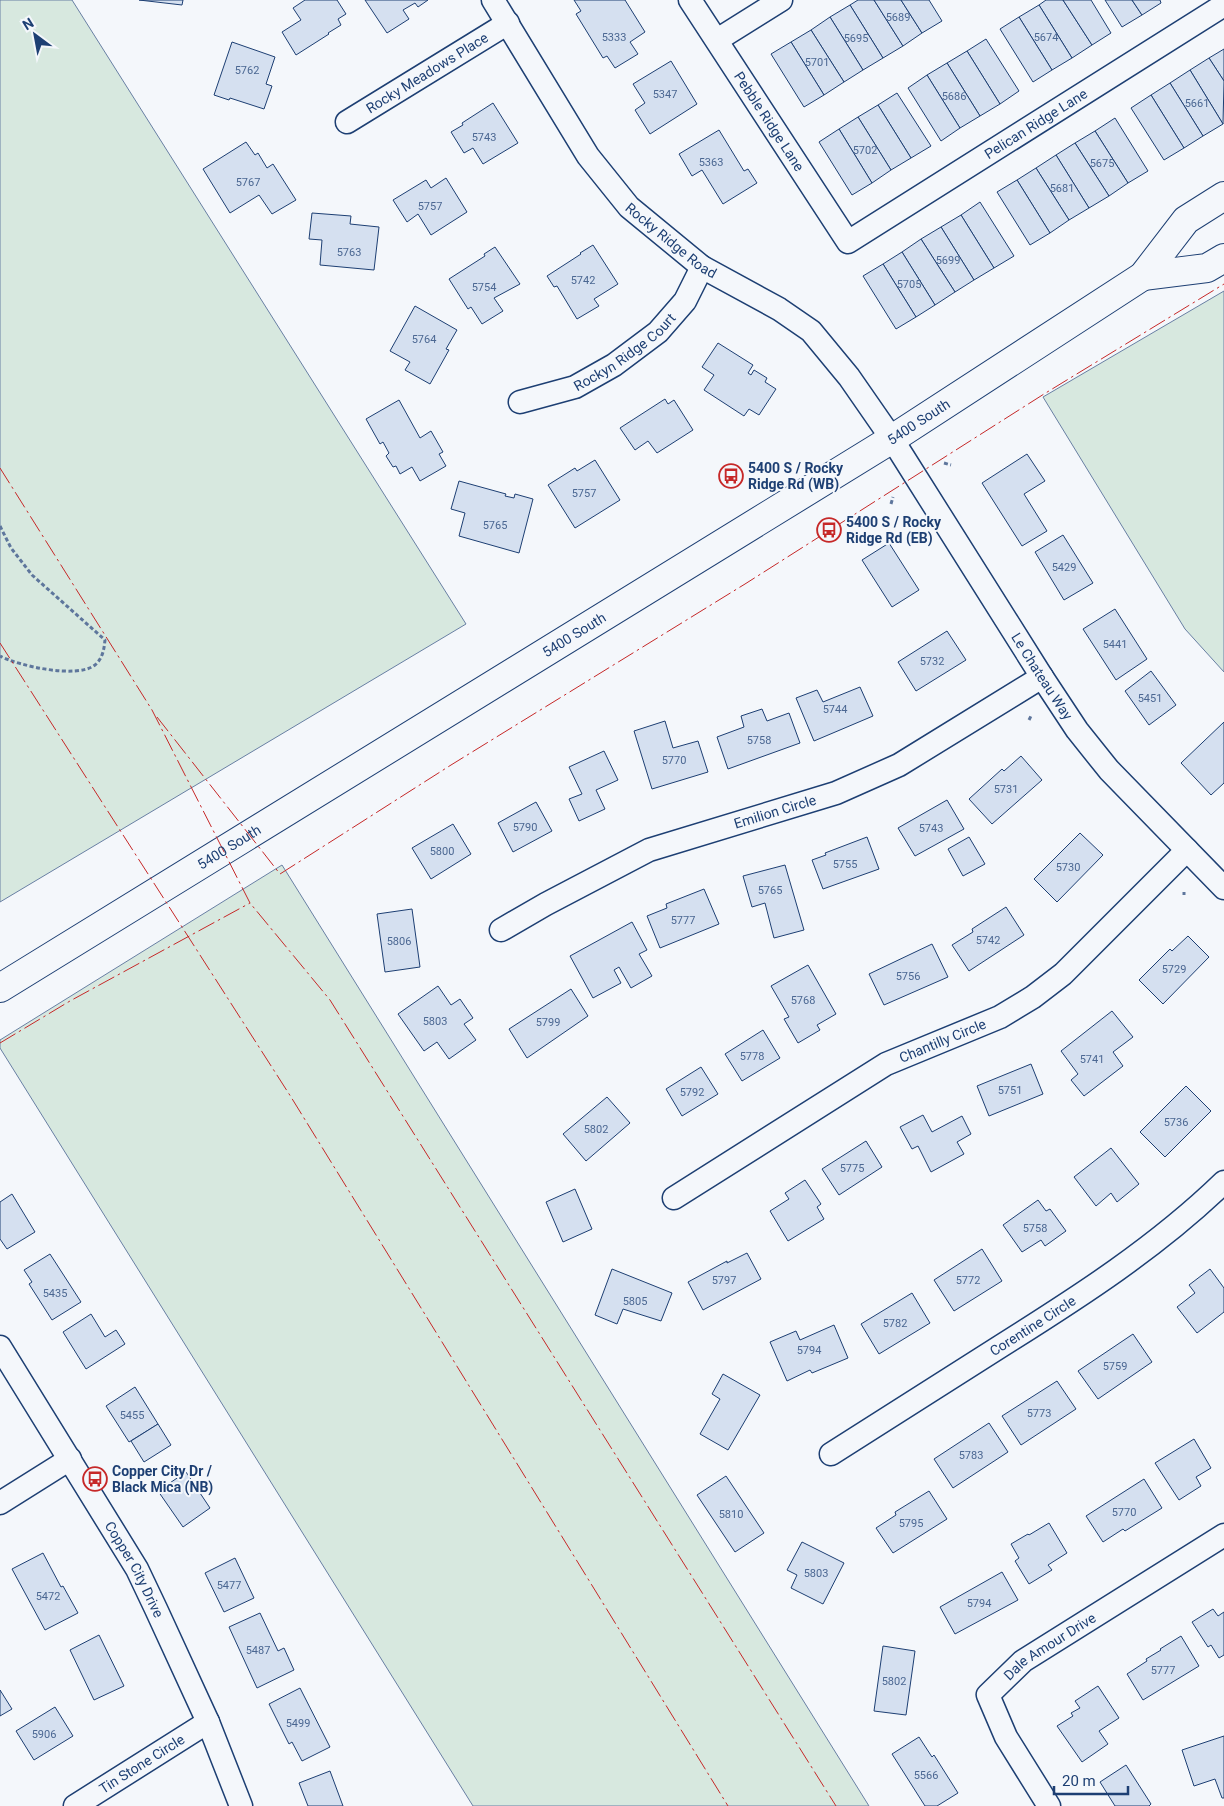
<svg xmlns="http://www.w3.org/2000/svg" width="1224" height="1806" viewBox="0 0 1224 1806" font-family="Roboto,sans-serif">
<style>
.green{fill:#d7e8df;stroke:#687fa3}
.building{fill:#d5e0f0;stroke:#1d3f73}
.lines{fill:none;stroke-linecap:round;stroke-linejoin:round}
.street-casing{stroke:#1d3f73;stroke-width:25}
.primary-casing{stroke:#1d3f73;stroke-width:30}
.path{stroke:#5e769c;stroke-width:3;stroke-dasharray:4 2.5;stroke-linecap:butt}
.street{stroke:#f4f7fb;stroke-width:22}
.primary{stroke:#f4f7fb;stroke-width:28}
.power{stroke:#c62828;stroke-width:1;stroke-dasharray:18 4 2.5 4;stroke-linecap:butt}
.labels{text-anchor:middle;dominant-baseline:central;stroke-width:4;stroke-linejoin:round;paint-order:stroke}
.number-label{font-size:11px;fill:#4b6792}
.street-label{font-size:14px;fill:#1d3f73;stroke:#f4f7fb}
.poi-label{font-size:14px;font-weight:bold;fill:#1d3f73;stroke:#f4f7fb;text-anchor:start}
</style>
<rect width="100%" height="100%" fill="#f4f7fb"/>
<g class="green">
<polygon points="0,0 72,0 466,624 0,902"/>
<polygon points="1224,291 1224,672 1185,629 1043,397"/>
<polygon points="282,865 869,1806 473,1806 0,1048 0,1040"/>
</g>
<g class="building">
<polygon points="139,0 183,0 182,5"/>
<polygon points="305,0 337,0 346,14 338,19 341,25 328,33 329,34 296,55 282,32 301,20 293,8"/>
<polygon points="365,0 428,0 418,7 415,3 403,10 409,19 387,33"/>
<polygon points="574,0 625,0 645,32 630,42 638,54 615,68 607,56 603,58 576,14 581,11"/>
<polygon points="858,0 874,0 903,46 883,58 850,5"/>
<polygon points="874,0 901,0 922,33 903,46"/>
<polygon points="901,0 929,0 942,21 922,33"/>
<polygon points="1046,0 1063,0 1092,45 1072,58 1039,5"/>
<polygon points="1063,0 1091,0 1111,33 1092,45"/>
<polygon points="1105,0 1132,0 1142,15 1122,27"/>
<polygon points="1132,0 1160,0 1161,3 1142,15"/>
<polygon points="850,5 883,58 863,70 830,17"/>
<polygon points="1039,5 1072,58 1052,70 1019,17"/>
<polygon points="830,17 863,70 844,82 811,30"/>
<polygon points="1019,17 1052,70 1033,82 1000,29"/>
<polygon points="811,30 844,82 824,95 791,42"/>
<polygon points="986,39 1019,91 1000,104 967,51"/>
<polygon points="232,42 275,57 266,84 272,86 264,109 230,98 229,100 214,95"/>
<polygon points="791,42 824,95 804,107 771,54"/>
<polygon points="1224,49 1224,81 1209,58"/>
<polygon points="967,51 1000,104 980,116 947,63"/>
<polygon points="1209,58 1224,81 1223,124 1190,70"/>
<polygon points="671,61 697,104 650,134 635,110 645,103 633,84"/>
<polygon points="947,63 980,116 960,128 927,75"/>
<polygon points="1190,70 1223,124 1203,136 1170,83"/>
<polygon points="927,75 960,128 941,141 908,88"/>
<polygon points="1170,83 1203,136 1184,148 1151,95"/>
<polygon points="897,93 931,146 911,158 878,105"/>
<polygon points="1151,95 1184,148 1164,160 1131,108"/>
<polygon points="493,103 518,143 483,164 473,148 464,153 451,132 463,125 462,123"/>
<polygon points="878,105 911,158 891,170 858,117"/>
<polygon points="858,117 891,170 872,183 839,129"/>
<polygon points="1115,118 1148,171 1128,183 1095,131"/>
<polygon points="839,129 872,183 852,195 819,142"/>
<polygon points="719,130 744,171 748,169 757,183 723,204 702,170 692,176 679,154"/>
<polygon points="1095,131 1128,183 1109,196 1075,143"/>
<polygon points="246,142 255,155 258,153 267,168 273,164 296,200 272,214 259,195 230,213 203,169"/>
<polygon points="1075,143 1109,196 1089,208 1056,155"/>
<polygon points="1056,155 1089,208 1069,220 1036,168"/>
<polygon points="1036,168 1069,220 1050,233 1017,180"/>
<polygon points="446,178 467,212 431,235 418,214 407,222 393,200 426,180 431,188"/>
<polygon points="1017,180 1050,233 1030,245 997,192"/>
<polygon points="980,202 1014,256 994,268 961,215"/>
<polygon points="312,213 351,216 350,224 379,227 374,270 320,265 322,240 309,239"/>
<polygon points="961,215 994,268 974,280 941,227"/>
<polygon points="941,227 974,280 955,292 921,239"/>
<polygon points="921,239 955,292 935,305 902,252"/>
<polygon points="593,245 618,284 594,299 599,306 577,319 557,286 554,287 547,276 581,254 580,253"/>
<polygon points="495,247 520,284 494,298 503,311 482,324 471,307 468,309 449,279 485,256 484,254"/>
<polygon points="902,252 935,305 916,317 883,264"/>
<polygon points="883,264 916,317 896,329 863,276"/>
<polygon points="415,306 457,330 446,349 449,350 430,384 405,370 410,362 390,351"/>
<polygon points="718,343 753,365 748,373 751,375 754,370 767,378 765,382 776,389 759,415 749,409 744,416 704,390 714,375 702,367"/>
<polygon points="665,399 668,404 674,400 693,430 657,453 648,441 635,450 620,428"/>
<polygon points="399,400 420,438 431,431 443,452 439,454 446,466 420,481 412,467 400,474 396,466 393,467 386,456 389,453 383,442 380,444 366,419"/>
<polygon points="1027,454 1045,481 1024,494 1047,531 1022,546 982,483"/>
<polygon points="595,460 620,500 575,528 548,485 575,468 577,471"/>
<polygon points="459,481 506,494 505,496 514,498 515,494 533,499 519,553 459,536 465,513 451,509"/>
<polygon points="1063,535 1093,583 1064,600 1035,552"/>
<polygon points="889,543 919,590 892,607 862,560"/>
<polygon points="1115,609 1147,659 1116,680 1083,629"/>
<polygon points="947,631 966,660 916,691 898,662"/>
<polygon points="1151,671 1176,705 1149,725 1125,691"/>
<polygon points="860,687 873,716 814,741 796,698 817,690 823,702"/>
<polygon points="762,709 767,721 789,713 800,743 728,769 717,737 744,727 741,716"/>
<polygon points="665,721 673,748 698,741 708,772 652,789 634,731"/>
<polygon points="1224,722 1224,783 1211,795 1181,763"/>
<polygon points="604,751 618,780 596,790 605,809 579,821 569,799 582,794 569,767"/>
<polygon points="1021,756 1042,780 992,824 969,799 1002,769 1004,771"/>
<polygon points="947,800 964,829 915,856 898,828"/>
<polygon points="536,802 552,831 513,852 498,823"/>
<polygon points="453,824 471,854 431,879 412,848"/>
<polygon points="1080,833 1103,855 1057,902 1034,879"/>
<polygon points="867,837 879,869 823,889 812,860 826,855 825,853"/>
<polygon points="969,837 985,864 963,876 948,849"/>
<polygon points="785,865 804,930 774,938 765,903 752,907 743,876"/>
<polygon points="704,889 719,924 660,948 647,916 667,908 666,904"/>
<polygon points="1006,907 1024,935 969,971 952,945 973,932 972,929"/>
<polygon points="412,909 420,967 385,972 377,914"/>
<polygon points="632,922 647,950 639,954 652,976 631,988 619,967 614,970 621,983 593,998 570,956"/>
<polygon points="1188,936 1209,957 1163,1004 1139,980 1170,949 1172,951"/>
<polygon points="932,944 948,977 884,1005 869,974"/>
<polygon points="808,965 836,1014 817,1025 820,1030 798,1043 784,1019 789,1017 771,986"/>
<polygon points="438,986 451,1005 460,999 473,1018 464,1024 476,1040 449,1059 437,1042 424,1051 398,1014"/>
<polygon points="571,989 588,1016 527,1058 509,1029"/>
<polygon points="1112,1011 1133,1037 1113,1052 1123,1066 1084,1096 1071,1080 1078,1074 1061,1051"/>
<polygon points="763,1030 780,1058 742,1081 725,1054"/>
<polygon points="1031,1064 1043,1094 989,1116 977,1086"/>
<polygon points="701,1067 718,1094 682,1116 666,1089"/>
<polygon points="1186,1086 1211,1111 1165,1157 1140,1132"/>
<polygon points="607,1097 630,1123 586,1161 563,1134"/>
<polygon points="923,1115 932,1132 962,1116 971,1134 957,1142 964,1154 931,1172 918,1146 912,1149 900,1127"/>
<polygon points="866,1141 882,1167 839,1195 822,1169"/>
<polygon points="1111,1148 1139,1184 1117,1202 1111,1193 1096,1206 1074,1177"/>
<polygon points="805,1180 821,1204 817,1207 824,1219 788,1241 770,1211 789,1199 785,1193"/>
<polygon points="575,1189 592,1229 563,1242 546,1202"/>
<polygon points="12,1194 35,1232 7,1249 0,1239 0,1202"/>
<polygon points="1038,1200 1046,1211 1050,1209 1066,1231 1045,1246 1041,1240 1022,1252 1003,1225"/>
<polygon points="982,1249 1002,1281 954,1311 934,1280"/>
<polygon points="747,1253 761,1279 703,1310 688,1282 727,1261 727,1263"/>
<polygon points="50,1254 81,1302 52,1320 29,1284 32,1282 24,1270"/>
<polygon points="612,1269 672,1293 661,1321 623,1309 617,1324 595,1315"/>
<polygon points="1210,1269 1224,1288 1224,1312 1197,1333 1177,1307 1195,1293 1189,1285"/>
<polygon points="912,1293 930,1323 879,1354 861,1324"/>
<polygon points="91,1314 105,1337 116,1330 125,1344 86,1369 63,1332"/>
<polygon points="834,1325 848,1358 812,1373 810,1370 787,1381 770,1342 796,1331 800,1340"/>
<polygon points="1133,1334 1152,1362 1098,1399 1078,1371"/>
<polygon points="723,1374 760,1395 728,1450 700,1434 720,1399 712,1394"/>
<polygon points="1057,1381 1076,1409 1021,1445 1002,1416"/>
<polygon points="135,1387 158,1424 129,1442 106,1406"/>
<polygon points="989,1423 1008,1452 953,1488 934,1459"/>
<polygon points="158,1424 171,1445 144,1462 131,1441"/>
<polygon points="1194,1439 1211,1468 1196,1477 1201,1486 1179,1500 1155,1463"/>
<polygon points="186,1472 210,1508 183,1527 158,1491"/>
<polygon points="726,1476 764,1533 735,1552 697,1495"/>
<polygon points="1144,1479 1162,1508 1125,1531 1123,1529 1103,1542 1086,1516"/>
<polygon points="929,1491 947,1519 893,1553 876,1528 896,1515 895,1512"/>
<polygon points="1049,1523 1067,1553 1048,1565 1052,1570 1029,1584 1015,1561 1019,1558 1011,1544 1028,1534 1029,1535"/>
<polygon points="802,1542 844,1563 823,1604 791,1588 797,1575 787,1570"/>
<polygon points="43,1553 61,1587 63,1586 78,1613 45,1630 12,1569"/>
<polygon points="235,1558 254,1598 224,1612 205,1573"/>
<polygon points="1002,1572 1018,1600 955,1634 940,1607"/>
<polygon points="1213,1609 1218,1616 1224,1612 1224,1655 1219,1658 1211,1645 1208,1647 1192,1622"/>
<polygon points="260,1613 278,1651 284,1648 294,1670 257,1688 229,1627"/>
<polygon points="99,1635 124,1686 94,1700 70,1650"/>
<polygon points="1181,1636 1199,1666 1143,1700 1127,1674 1147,1661 1146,1659 1161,1650 1160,1649"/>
<polygon points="883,1646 915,1651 906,1715 874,1711"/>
<polygon points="1098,1686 1119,1718 1099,1731 1108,1744 1082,1762 1057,1726 1073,1716 1071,1713 1080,1708 1075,1701"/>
<polygon points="300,1688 330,1747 302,1761 292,1742 289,1744 269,1704"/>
<polygon points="0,1690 12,1709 0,1716"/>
<polygon points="55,1707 73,1736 34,1760 16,1731"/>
<polygon points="1224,1736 1224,1798 1222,1798 1215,1779 1194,1786 1182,1750"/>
<polygon points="919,1737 932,1757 934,1755 958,1793 937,1806 925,1806 892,1754"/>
<polygon points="1126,1765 1151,1804 1149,1806 1115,1806 1100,1782"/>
<polygon points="330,1771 343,1806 308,1806 299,1783"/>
</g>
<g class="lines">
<g class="street-casing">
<g id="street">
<path id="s1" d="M493 0 588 156 629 207 702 267 779 309 811 331 849 377 892 439 1042 677 1077 730 1109 770 1224 888"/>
<path id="s2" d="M690 0 848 242 1224 5"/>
<polyline points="717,40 781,0"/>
<path id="s3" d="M347 122 508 23"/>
<path id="s4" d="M520 402 575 387 614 365 658 332 685 301 702 267"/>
<path id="s5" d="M501 930 546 904 649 850 836 793 899 765 1042 677"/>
<path id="s6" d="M674 1198 886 1064 1000 1017 1033 997 1063 974 1187 850"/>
<path id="s7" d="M0 1347 137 1569 156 1609 208 1722 241 1806"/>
<path id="s8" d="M831 1454C887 1418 944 1382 1001 1346 1079 1297 1157 1247 1224 1182"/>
<polyline points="0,1503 70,1459"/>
<path id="s9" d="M75 1806 208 1722"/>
<path id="s10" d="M1049 1806 1006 1737 988 1695 1023 1661 1224 1535"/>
</g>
</g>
<g class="primary-casing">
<g id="primary">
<polyline points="1143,276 1207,268 1224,258"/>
<path id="s11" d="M0 988 892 439 1143 276 1186 220 1224 196"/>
</g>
</g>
<g class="path">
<polyline points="944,463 951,465"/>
<polyline points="891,504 893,497"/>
<path d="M0 526 11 548 32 575 105 640C104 649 103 658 95 665 77 679 19 666 0 656"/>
<polyline points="1029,720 1031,716"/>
<polyline points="1184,895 1184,892"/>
</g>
<use href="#street" class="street"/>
<use href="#primary" class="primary"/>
<g class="power">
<polyline points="0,468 152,710 250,903 330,1000 836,1806"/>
<polyline points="0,643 291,1097 728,1806"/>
<polyline points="157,717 280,874 451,765 745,584 1044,394 1224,284"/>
<polyline points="0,1043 70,1001 250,903"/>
</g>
</g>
<defs>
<g id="bus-ring" transform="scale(1.25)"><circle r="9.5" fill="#f4f7fb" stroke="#c62828" stroke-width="1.5"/><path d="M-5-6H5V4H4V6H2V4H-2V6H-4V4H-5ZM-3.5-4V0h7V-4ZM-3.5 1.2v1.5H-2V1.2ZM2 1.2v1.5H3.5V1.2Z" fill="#c62828"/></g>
</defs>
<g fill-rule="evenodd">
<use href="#bus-ring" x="731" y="476"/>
<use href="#bus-ring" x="829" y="530"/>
<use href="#bus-ring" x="95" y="1479"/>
</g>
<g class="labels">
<g class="number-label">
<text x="898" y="17">5689</text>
<text x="614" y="37">5333</text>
<text x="1046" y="37">5674</text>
<text x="856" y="38">5695</text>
<text x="817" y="62">5701</text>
<text x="247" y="70">5762</text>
<text x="665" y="94">5347</text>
<text x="954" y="96">5686</text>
<text x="1197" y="103">5661</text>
<text x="484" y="137">5743</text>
<text x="865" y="150">5702</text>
<text x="711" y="162">5363</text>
<text x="1102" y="163">5675</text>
<text x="248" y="182">5767</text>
<text x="1062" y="188">5681</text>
<text x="430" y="206">5757</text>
<text x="349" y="252">5763</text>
<text x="948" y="260">5699</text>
<text x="583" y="280">5742</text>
<text x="909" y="284">5705</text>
<text x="484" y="287">5754</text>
<text x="424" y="339">5764</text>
<text x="584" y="493">5757</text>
<text x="495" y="525">5765</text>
<text x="1064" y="567">5429</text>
<text x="1115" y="644">5441</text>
<text x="932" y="661">5732</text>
<text x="1150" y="698">5451</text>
<text x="835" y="709">5744</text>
<text x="759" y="740">5758</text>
<text x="674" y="760">5770</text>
<text x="1006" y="789">5731</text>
<text x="525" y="827">5790</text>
<text x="931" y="828">5743</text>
<text x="442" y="851">5800</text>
<text x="845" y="864">5755</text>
<text x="1068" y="867">5730</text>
<text x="770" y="890">5765</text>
<text x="683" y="920">5777</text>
<text x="988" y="940">5742</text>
<text x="399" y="941">5806</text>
<text x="1174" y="969">5729</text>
<text x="908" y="976">5756</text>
<text x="803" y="1000">5768</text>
<text x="435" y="1021">5803</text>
<text x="548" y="1022">5799</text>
<text x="752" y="1056">5778</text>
<text x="1092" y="1059">5741</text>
<text x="1010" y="1090">5751</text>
<text x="692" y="1092">5792</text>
<text x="1176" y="1122">5736</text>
<text x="596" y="1129">5802</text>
<text x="852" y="1168">5775</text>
<text x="1035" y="1228">5758</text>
<text x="724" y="1280">5797</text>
<text x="968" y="1280">5772</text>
<text x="55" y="1293">5435</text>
<text x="635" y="1301">5805</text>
<text x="895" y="1323">5782</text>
<text x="809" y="1350">5794</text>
<text x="1115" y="1366">5759</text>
<text x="1039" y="1413">5773</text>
<text x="132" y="1415">5455</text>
<text x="971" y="1455">5783</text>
<text x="1124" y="1512">5770</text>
<text x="731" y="1514">5810</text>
<text x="911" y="1523">5795</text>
<text x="816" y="1573">5803</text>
<text x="229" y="1585">5477</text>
<text x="48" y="1596">5472</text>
<text x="979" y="1603">5794</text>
<text x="258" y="1650">5487</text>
<text x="1163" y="1670">5777</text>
<text x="894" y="1681">5802</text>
<text x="298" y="1723">5499</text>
<text x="44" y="1734">5906</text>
<text x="926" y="1775">5566</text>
</g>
<g class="street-label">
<text stroke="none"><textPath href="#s3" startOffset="94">Rocky Meadows Place</textPath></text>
<text stroke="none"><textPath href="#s2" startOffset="145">Pebble Ridge Lane</textPath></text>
<text stroke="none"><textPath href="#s2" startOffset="511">Pelican Ridge Lane</textPath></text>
<text stroke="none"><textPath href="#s1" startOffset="302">Rocky Ridge Road</textPath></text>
<text stroke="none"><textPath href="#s4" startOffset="118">Rockyn Ridge Court</textPath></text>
<text stroke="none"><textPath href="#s11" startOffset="1079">5400 South</textPath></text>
<text stroke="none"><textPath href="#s11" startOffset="674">5400 South</textPath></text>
<text stroke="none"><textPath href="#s1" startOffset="885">Le Chateau Way</textPath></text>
<text stroke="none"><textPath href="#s5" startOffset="300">Emilion Circle</textPath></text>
<text stroke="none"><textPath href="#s11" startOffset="269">5400 South</textPath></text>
<text stroke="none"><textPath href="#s6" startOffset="312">Chantilly Circle</textPath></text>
<text stroke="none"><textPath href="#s8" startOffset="239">Corentine Circle</textPath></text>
<text stroke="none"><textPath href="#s7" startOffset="260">Copper City Drive</textPath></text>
<text stroke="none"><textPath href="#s10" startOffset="206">Dale Amour Drive</textPath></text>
<text stroke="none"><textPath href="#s9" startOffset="79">Tin Stone Circle</textPath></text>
</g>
<g class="poi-label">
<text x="748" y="468">5400 S / Rocky<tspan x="748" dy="16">Ridge Rd (WB)</tspan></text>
<text x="846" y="522">5400 S / Rocky<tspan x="846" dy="16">Ridge Rd (EB)</tspan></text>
<text x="112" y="1471">Copper City Dr /<tspan x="112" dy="16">Black Mica (NB)</tspan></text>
</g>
</g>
<g transform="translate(35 35) rotate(328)" stroke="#f4f7fb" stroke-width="4" paint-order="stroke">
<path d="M0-4L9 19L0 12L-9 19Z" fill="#1d3f73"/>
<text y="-8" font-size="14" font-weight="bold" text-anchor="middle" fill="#1d3f73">N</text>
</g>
<path d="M1054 1786v8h74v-8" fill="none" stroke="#1d3f73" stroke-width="2.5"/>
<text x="1062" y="1786" font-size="15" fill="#1d3f73" stroke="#f4f7fb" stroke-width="4" paint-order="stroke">20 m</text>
</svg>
